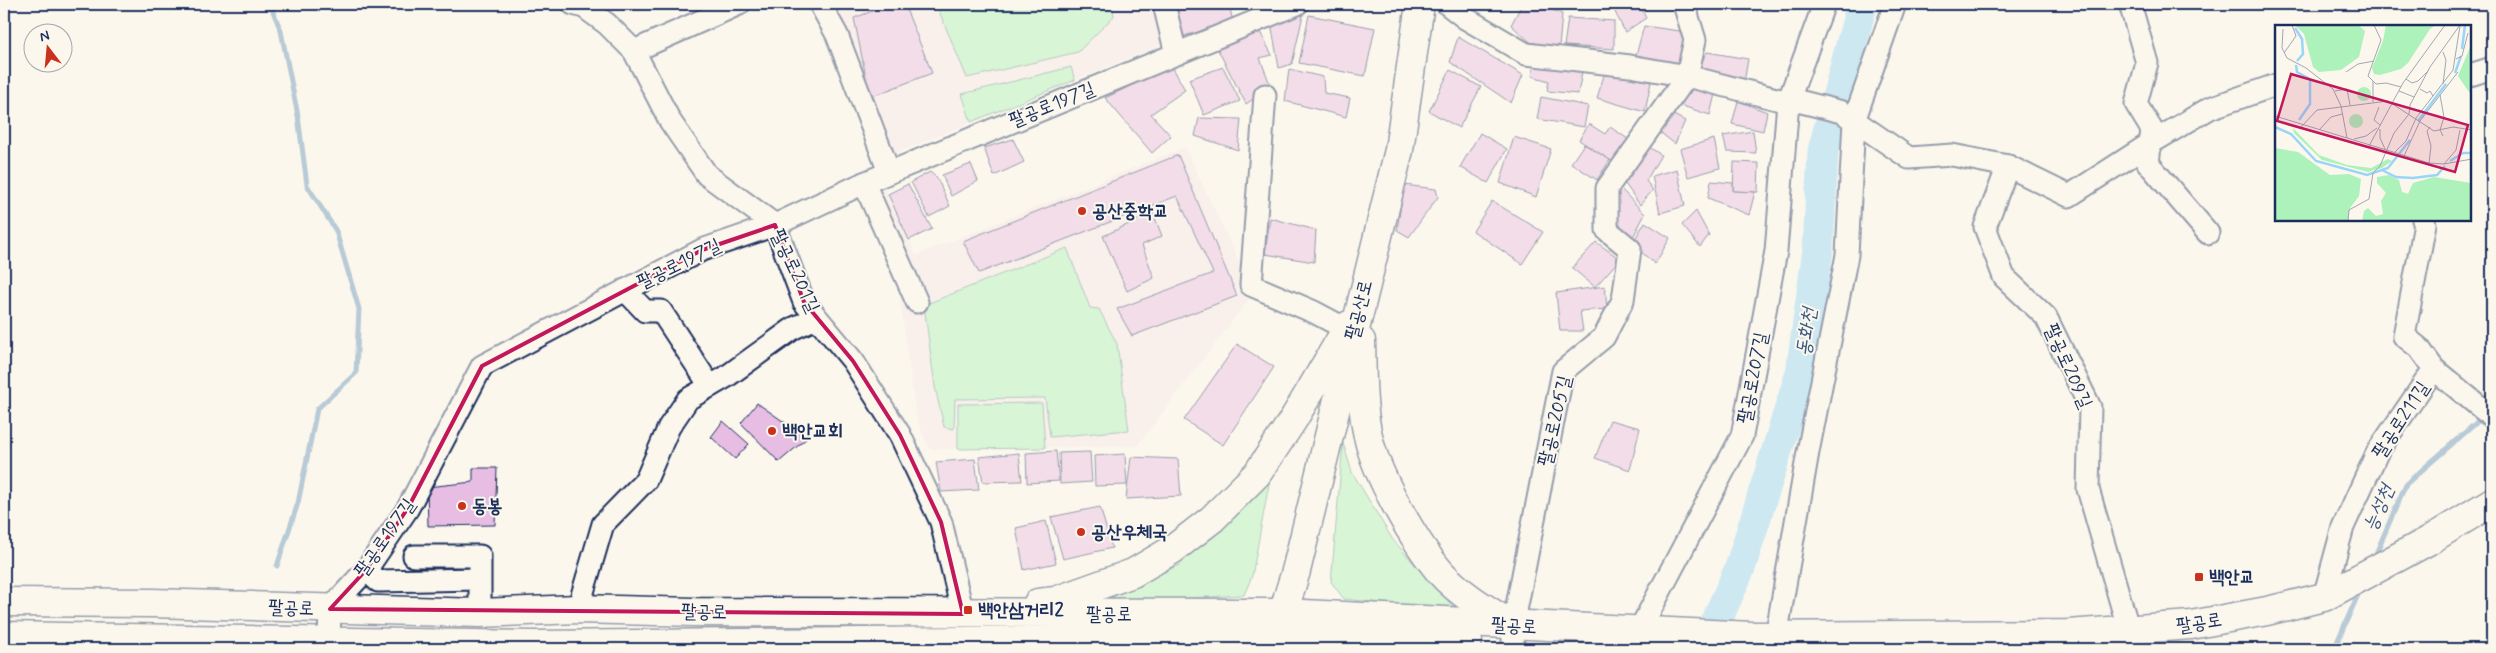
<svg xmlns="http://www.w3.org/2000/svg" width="2496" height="653" viewBox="0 0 2496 653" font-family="Mynerve,'Poor Story',sans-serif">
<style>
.built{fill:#f5e6e9}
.green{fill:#adf1bb;stroke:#64908c}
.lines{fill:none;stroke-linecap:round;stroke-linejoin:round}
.stream{stroke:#6693bb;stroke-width:5}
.river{stroke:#98d5f9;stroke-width:31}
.building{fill:#e7bde3;stroke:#1b2f5e}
.minor-casing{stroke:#1b2f5e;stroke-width:25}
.secondary-casing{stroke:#1b2f5e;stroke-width:31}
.minor{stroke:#fbf7ec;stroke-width:21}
.secondary{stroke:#fbf7ec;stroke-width:28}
.marked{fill:none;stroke:#c2185b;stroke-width:4;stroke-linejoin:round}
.poi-dot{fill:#c8321e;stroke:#fbf7ec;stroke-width:2}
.labels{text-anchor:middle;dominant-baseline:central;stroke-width:4;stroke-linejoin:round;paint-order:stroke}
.street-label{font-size:19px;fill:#1b2f5e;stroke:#fbf7ec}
.poi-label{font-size:19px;font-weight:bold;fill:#1b2f5e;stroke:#fbf7ec;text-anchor:start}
.water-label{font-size:20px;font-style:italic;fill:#3a5885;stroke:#fbf7ec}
.inset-river{fill:none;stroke:#98d5f9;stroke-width:2.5}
.inset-road{fill:none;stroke:#a1a7b3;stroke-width:1}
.view{fill:#c2185b;fill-opacity:0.15;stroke:#c2185b;stroke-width:2.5}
.inset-edge{fill:none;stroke:#1b2f5e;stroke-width:2.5}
</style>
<rect width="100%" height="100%" fill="#fbf7ec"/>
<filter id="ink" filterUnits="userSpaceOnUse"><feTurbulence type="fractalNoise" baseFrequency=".02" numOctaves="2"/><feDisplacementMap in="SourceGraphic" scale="10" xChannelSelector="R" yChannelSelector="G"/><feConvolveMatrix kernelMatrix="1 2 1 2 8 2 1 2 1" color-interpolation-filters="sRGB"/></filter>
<g filter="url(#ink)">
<g class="built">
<polygon points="834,4 1164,4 1173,40 1184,36 884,158"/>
<polygon points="1185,147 1254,293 1137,446 929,449 916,417 898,284 857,200 885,188 916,255"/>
</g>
<g class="green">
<polygon points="936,4 1112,4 1114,16 1078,52 967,78"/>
<polygon points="1071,67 1075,80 971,122 962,94"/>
<polygon points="1067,248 1090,308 1099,309 1117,344 1129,430 1050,437 1045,398 955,399 954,429 944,427 935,387 924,305"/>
<polygon points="1042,403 1045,448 958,449 958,404"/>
<polygon points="1343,443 1352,472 1393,540 1457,611 1344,599 1331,582"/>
<polygon points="1270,479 1252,576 1244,595 1100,603 1181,564 1235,496"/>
</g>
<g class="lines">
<g class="stream">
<polyline points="270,4 281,31 298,116 307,185 336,231 359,309 356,373 317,409 298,503 277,566"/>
<polyline points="2374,558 2406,484 2484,416"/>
<polyline points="2334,649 2361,588"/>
</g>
<polyline class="river" points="1704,649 1740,568 1801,373 1818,249 1823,151 1862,4"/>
</g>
<g class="building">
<polygon points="891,4 904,4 932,73 870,97 854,18"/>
<polygon points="1173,4 1229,4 1233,22 1184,36"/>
<polygon points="1522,4 1550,4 1548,8 1562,14 1559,48 1530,42 1511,25"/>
<polygon points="1611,4 1639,4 1646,18 1625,32"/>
<polygon points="1303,15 1292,64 1279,68 1271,23"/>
<polygon points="1309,15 1375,28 1365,76 1299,63"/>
<polygon points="1568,18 1614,21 1614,49 1564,46"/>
<polygon points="1257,26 1272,55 1260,58 1271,87 1246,104 1216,46"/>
<polygon points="1644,26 1687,32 1682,65 1635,59"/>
<polygon points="1458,37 1523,75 1511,103 1450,62"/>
<polygon points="1707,52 1748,59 1744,83 1695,73"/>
<polygon points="1535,62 1583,66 1578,94 1547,91 1549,81 1532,76"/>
<polygon points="1172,66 1185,90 1151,114 1171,136 1152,153 1105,98"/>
<polygon points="1223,67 1240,101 1204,115 1189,79"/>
<polygon points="1289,69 1323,77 1324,93 1350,98 1346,117 1285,101"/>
<polygon points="1450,70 1481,87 1459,128 1429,111"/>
<polygon points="1605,72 1651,82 1645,112 1597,98"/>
<polygon points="1686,84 1715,94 1710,115 1673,103"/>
<polygon points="1541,97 1588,106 1584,127 1537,119"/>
<polygon points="1738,101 1767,112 1763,131 1732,124"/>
<polygon points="1668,112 1685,121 1675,144 1657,130"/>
<polygon points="1199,118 1241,119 1238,150 1195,136"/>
<polygon points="1589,124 1605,134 1610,127 1631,141 1616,164 1579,140"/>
<polygon points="1753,131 1756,153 1727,152 1723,136"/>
<polygon points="1480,133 1507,149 1488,183 1460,167"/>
<polygon points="1514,137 1551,149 1536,197 1500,183"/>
<polygon points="1013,139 1024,162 994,176 984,148"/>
<polygon points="1714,139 1720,168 1688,177 1680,149"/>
<polygon points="1584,144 1610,160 1597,180 1571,163"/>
<polygon points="1645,144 1661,155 1646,181 1653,190 1640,205 1623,181"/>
<polygon points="1178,155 1237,296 1132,336 1117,309 1213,273 1177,196 979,273 963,241"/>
<polygon points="1734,162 1759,163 1758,192 1733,191"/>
<polygon points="971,164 978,181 951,196 942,175"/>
<polygon points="1677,169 1685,206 1660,213 1652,176"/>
<polygon points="930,172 937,178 950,206 929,217 911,182"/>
<polygon points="1711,181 1733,183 1733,191 1755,192 1749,215 1708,198"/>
<polygon points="908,184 932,229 909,240 888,194"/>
<polygon points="1404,185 1436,189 1438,197 1409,237 1397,230"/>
<polygon points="1618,186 1645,214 1631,241 1611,220"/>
<polygon points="1492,201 1543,232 1522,264 1473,231"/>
<polygon points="1696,211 1709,235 1700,247 1682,225"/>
<polygon points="1153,213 1162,236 1142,245 1154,278 1127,291 1103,236"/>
<polygon points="1270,218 1316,230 1314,262 1265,254"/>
<polygon points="1645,222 1670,238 1655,264 1632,244"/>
<polygon points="1596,242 1620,259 1595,287 1572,268"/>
<polygon points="1605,286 1607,309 1580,311 1583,331 1560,331 1556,293"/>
<polygon points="1237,344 1274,367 1223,445 1184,420"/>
<polygon points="757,403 807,438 779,462 741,423"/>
<polygon points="1610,420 1640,428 1630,470 1595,458"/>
<polygon points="723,421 749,444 735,459 711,437"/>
<polygon points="1056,451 1059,481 1027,483 1026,453"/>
<polygon points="1090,452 1092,482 1060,484 1059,453"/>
<polygon points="1019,453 1022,481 983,482 979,457"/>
<polygon points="1125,454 1127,485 1095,486 1094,456"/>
<polygon points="1131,457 1178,459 1181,496 1126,499"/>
<polygon points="975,459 979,490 941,492 936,462"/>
<polygon points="473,468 497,468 495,525 428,526 427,487 473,482"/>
<polygon points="1100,507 1112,548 1063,559 1051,517"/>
<polygon points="1046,521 1056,563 1024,570 1016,528"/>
</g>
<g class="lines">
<g class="minor-casing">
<g id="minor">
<polyline points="573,4 584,7 607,24 634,51 670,121 707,175 775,225 804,302 853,361 900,435 941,522 963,614"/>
<polyline points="820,4 837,35 889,172"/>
<polyline points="1164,4 1176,54"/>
<polyline points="1447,4 1465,18 1526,54 1630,66 1687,76 1788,102 1798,101 1842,112 1909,158 1952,155 2008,166 2069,196 2151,143 2210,108 2276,85"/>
<polyline points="2130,4 2147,63 2136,104 2152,130 2148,163 2208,233"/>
<polyline points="634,51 739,4"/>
<polyline points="2470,75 2492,68"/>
<polyline points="1265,95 1251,285 1314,312 1346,329"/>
<polyline points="2008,166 1985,227 2004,277 2046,317 2090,407 2088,489 2129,631"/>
<polyline points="864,183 917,302"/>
<polyline points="625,290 645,311 661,311 710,386"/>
<polyline points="2434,369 2492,417"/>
<polyline points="414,556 480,556 480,613"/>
<polyline points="366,570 378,581 479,579"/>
<polyline points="2324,597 2343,527 2378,451 2434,369 2419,348 2404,336 2425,224 2423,220"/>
<polyline points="578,609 603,524 646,480 669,427 688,399 726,377 794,328 816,318"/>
<polyline points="1639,631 1742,436 1776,251 1788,102 1824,4"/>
<polyline points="1776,637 1808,452 1847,255 1854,121 1895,4"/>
<polyline points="329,641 330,609 366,570 408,508 482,366 702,250 775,225 864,183 1297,4"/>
<polyline points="1513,649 1513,626 1563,371 1604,337 1623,300 1630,249 1607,230 1607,188 1687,76 1695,40 1684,4"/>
</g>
</g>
<g class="secondary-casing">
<g id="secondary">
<path d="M1361 341C1362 372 1361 406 1368 436 1376 475 1415 543 1441 573 1460 594 1487 610 1512 625"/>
<polyline points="4,602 152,603 480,613 578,609 694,612 1283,613 1752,636 2068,634 2191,625 2267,611 2324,597 2428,541 2492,502"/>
<polyline points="1038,603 1055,601 1133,573 1172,550 1212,519 1257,474 1293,420 1349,325"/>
<polyline points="1282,631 1283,613 1296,571 1399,150 1420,4"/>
<polyline points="4,636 535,645 1281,638 1468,641"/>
</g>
</g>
<use href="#minor" class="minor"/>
<use href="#secondary" class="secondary"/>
</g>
</g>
<path d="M0 0H2496V653H0ZM775 225 804 302 853 361 900 435 941 522 963 614 330 609 366 570 408 508 482 366 702 250Z" fill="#fbf7ec" fill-opacity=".55" fill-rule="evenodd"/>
<path class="marked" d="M775 225 804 302 853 361 900 435 941 522 963 614 330 609 366 570 408 508 482 366 702 250Z"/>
<g class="poi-dot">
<circle cx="1082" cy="211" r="5"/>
<circle cx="772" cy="431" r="5"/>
<circle cx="462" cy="506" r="5"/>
<circle cx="1081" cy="532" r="5"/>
<rect x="2194" y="572" width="10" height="10" rx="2.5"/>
<rect x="963" y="605" width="10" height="10" rx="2.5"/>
</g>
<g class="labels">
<g class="street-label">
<text transform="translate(1052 105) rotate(-22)">팔공로197길</text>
<text transform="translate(679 264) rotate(-26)">팔공로197길</text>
<text transform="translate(795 271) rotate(65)">팔공로201길</text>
<text transform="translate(1359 310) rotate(-76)">팔공산로</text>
<text transform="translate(2068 366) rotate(66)">팔공로209길</text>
<text transform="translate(1753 378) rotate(-79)">팔공로207길</text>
<text transform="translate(2401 420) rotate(-57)">팔공로211길</text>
<text transform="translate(1555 421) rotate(-77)">팔공로205길</text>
<text transform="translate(385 538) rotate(-55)">팔공로197길</text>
<text transform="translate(291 608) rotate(2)">팔공로</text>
<text transform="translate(704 612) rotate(1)">팔공로</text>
<text x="1109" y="614">팔공로</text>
<text transform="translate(2199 623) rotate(-9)">팔공로</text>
<text transform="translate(1514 626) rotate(3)">팔공로</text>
</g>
<g class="poi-label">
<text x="1092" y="211">공산중학교</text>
<text x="782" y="431">백안교회</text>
<text x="472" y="506">동봉</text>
<text x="1091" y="532">공산우체국</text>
<text x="2209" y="577">백안교</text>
<text x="978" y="610">백안삼거리2</text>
</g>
<g class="water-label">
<text transform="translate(1807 332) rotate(-82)">동화천</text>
<text transform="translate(2379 508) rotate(-66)">능성천</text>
</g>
</g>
<g transform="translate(2275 25)">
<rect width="196" height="196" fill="#fbf7ec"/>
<path d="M20 0H83L90 6 84 32 66 45 44 47 38 42 29 9ZM111 0H161L155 4 133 38 126 44 105 50 99 49 97 43 108 16ZM196 20V70L183 51ZM82 69a7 7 0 1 1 14 0a7 7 0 1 1-14 0ZM74 96a7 7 0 1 1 14 0a7 7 0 1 1-14 0ZM18 103 44 130 72 140 96 143 113 134 117 136 107 143 93 147 47 135 19 108ZM0 123 23 127 55 150 74 149 86 154 84 171 75 183 73 196H0ZM114 150 124 155 127 167 133 169 138 158 159 152 196 158V196H87L89 186 93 183 101 191 108 189 106 176 111 168 102 158V152Z" fill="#adf1bb"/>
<path class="inset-river" d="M20 3 27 14 28 29 22 36M187 24 190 0M21 40 22 47 35 54V79L24 95M180 48 186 31M143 96 171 59M0 102 16 109 41 136 92 150 113 143 135 115M175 136 188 128H197M107 145 121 152 138 153 162 150 170 141"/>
<path class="inset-road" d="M99 0 106 15 93 51 101 59 111 58 126 62M8 4 7 23 12 33 31 43 58 64 66 81 72 113M9 28 21 11 17 0M181 34 187 31 193 8M71 47 83 39 99 36M131 54 137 58 143 56 154 45M98 56V77M168 59 171 35 168 27M145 64 152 68 155 66 158 71M60 66 72 64 75 80M124 66 139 72M165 70 169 92 165 105 168 111M104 82 99 95 105 100M0 91 154 138 169 139 197 134M26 102 42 85 113 76 159 106 178 102 197 105M105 104V113L110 124M44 105 56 92 67 89M79 114 91 111 102 103M94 121 128 58 170 0M119 128 131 116 141 93 178 45 185 1M129 131 145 96 183 47M154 138 156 121 152 106 155 102M169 139 181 125 185 105M73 196 74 185 94 174 98 148 105 141 119 108 134 89 135 80 155 42 185 0"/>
<path class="view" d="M16 49 193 100 180 147 2 96Z"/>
<rect width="196" height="196" class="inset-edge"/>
</g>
<rect width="2496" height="653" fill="none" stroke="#fbf7ec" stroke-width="20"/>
<rect x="10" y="10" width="2476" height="633" fill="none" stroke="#1b2f5e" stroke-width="2" filter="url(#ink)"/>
<g transform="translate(48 48) rotate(344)"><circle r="24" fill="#fbf7ec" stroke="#a1a7b3"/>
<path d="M0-4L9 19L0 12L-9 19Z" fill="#c8321e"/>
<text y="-8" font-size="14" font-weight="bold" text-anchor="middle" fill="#1b2f5e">N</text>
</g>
</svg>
